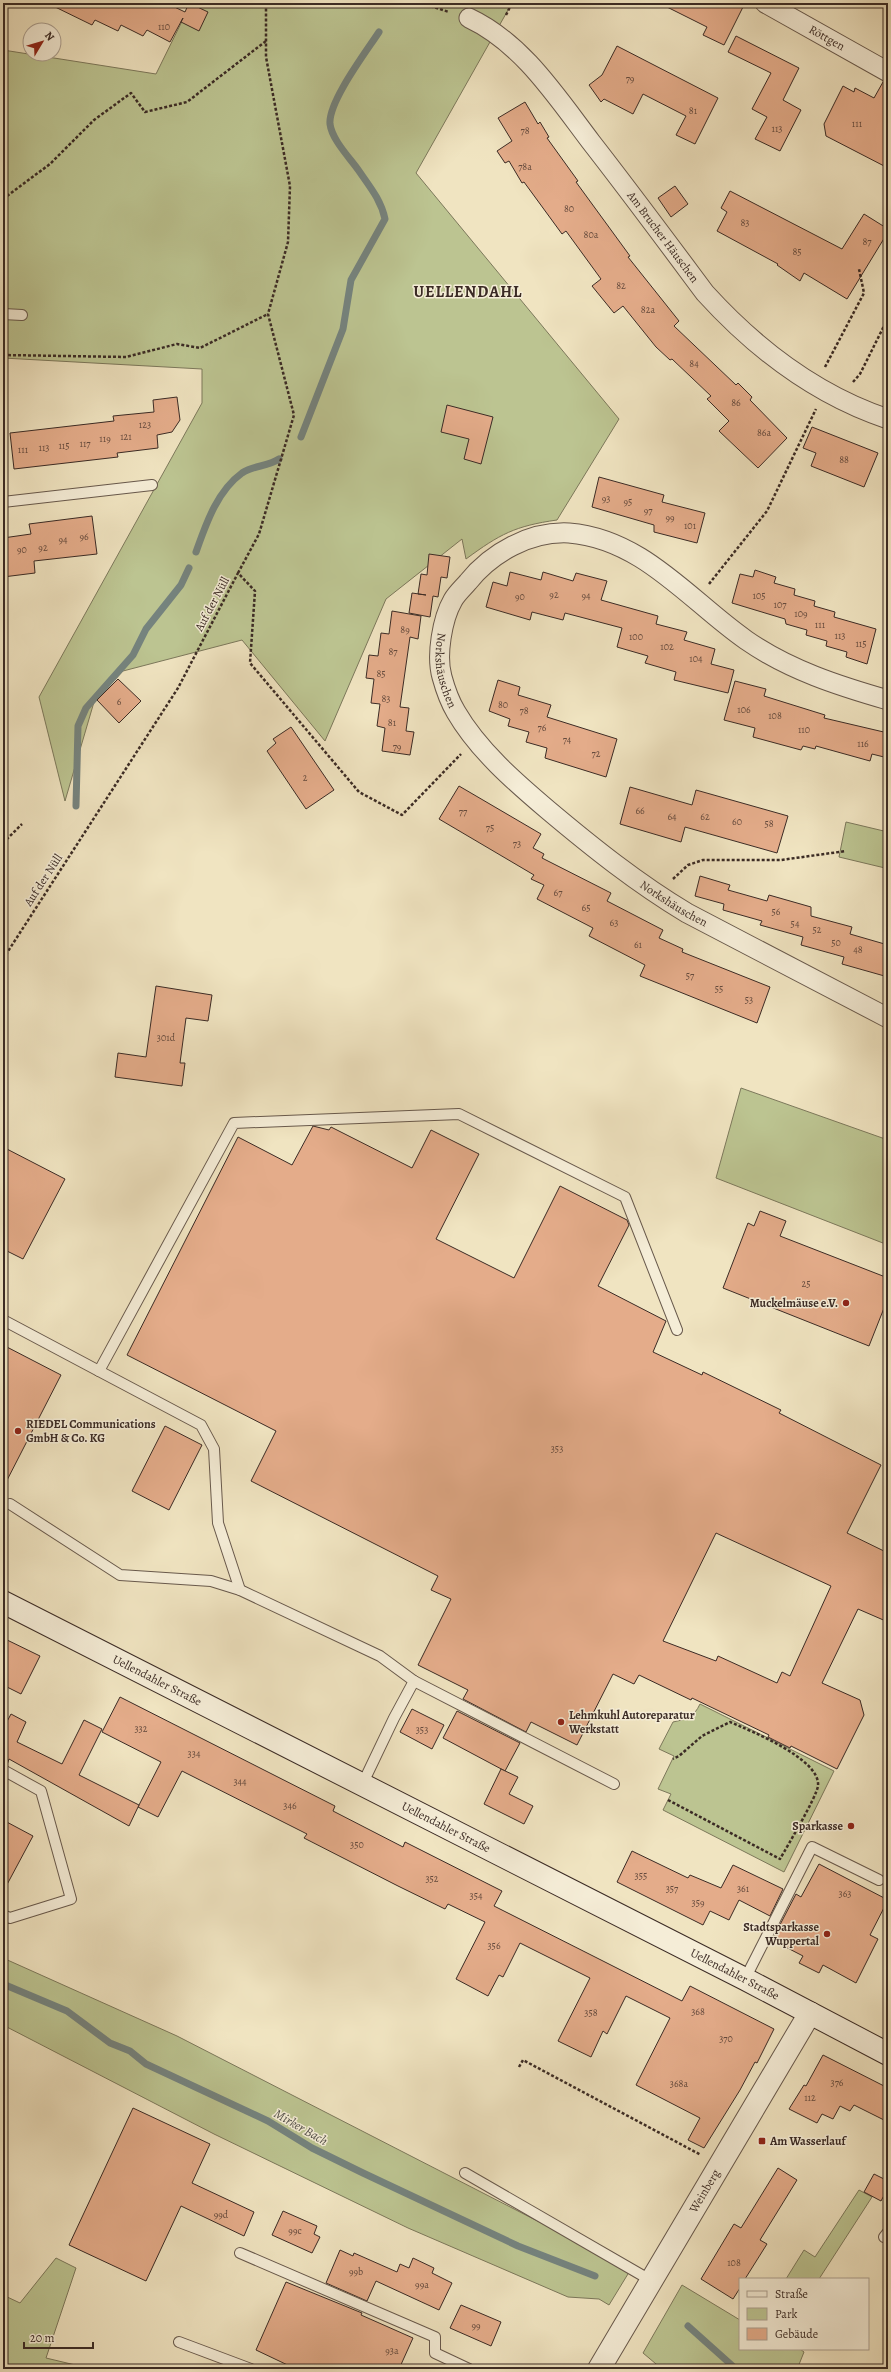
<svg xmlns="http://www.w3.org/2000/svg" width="891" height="2372" viewBox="0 0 891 2372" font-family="Alegreya,serif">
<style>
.green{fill:#bcc491;stroke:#7c785b}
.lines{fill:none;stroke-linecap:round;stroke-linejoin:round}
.stream{stroke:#75837e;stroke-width:7}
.building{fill:#e4ac8a;stroke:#3b2b25;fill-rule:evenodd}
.service-casing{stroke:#68594c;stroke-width:12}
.minor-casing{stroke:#68594c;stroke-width:21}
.tertiary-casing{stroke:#68594c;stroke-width:24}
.secondary-casing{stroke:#3b2b25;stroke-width:24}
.path{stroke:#3b2b25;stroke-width:2.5;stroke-dasharray:3 2;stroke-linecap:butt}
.service{stroke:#f5edd7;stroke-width:10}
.minor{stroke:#f5edd7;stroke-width:19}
.tertiary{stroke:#f5edd7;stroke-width:22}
.secondary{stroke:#f5edd7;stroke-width:22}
.poi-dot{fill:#8f2418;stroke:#f5edd7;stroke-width:1.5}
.labels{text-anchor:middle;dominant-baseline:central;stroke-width:3;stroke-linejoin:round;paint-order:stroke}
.number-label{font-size:10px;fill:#654b3e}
.street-label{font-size:12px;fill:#3b2b25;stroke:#f5edd7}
.poi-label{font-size:12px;font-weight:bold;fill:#3b2b25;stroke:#f5edd7;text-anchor:end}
.water-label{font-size:13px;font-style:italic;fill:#53504a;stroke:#f5edd7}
.district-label{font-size:16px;font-weight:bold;letter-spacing:1px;fill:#3b2b25;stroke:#f5edd7}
</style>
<rect width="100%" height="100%" fill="#f0e4c1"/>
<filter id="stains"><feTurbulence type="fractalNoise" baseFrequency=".005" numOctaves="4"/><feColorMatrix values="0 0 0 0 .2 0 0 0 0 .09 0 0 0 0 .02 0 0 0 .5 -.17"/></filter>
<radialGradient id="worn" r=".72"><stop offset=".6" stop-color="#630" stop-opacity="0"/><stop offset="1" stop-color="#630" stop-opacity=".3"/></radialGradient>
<g class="green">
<path d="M191 3H512L416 173 619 419 557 520C515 526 500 534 466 559L462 539 386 599 325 741 242 640 123 671 94 702 65 801 39 697 202 403V369L3 358V50L156 74Z"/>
<polygon points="846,822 888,832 888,856 885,868 839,857"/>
<polygon points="741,1088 888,1140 888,1245 716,1178"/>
<path d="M700 1704 834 1771 784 1872 663 1810 671 1794 658 1789 674 1756 659 1749 673 1722C687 1719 694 1717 700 1704Z"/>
<polygon points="3,1958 177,2036 631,2269 609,2305 599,2299 568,2297 408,2228 214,2134 3,2025"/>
<polygon points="859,2190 872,2197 819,2279 786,2279 804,2250 815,2257"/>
<polygon points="56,2258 76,2268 46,2358 92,2369 24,2369 3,2365 3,2295 20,2303"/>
<polygon points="682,2285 740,2320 740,2349 800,2349 804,2352 798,2367 800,2369 662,2369 643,2353"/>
</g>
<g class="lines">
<g class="stream">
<path d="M301 437 343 329 351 280 385 219C381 200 370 187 359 171 350 158 332 140 330 124 328 102 366 52 379 32"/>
<path d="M196 552C206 524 217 491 242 473 254 465 267 467 279 459"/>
<polyline points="76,806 78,726 86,708 133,655 146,629 181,585 189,568"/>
<polyline points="3,1984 67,2011 110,2043 130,2051 146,2064 268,2121 312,2148 363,2173 518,2246 595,2276"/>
<polyline points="688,2326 736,2369"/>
</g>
</g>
<g class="building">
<polygon points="47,3 166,3 185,12 189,3 208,12 199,31 181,22 183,18 170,42 147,30 143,36 121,25 118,31 95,20 92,25"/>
<polygon points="659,3 745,3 724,45 703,35 707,27"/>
<polygon points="736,36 799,68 783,100 801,110 780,151 755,139 767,117 752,109 771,73 728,52"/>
<polygon points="617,46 718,98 695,144 676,135 686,116 643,94 633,114 604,99 601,102 589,85 602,75"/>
<polygon points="883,82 888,83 888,168 826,136 824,124 843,86 854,92 855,88 874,98"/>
<polygon points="525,102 538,124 540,122 549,137 547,138 578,181 576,182 630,256 628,257 679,321 674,326 736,385 738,383 752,397 750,400 787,438 758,468 719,431 729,421 707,399 711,396 672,359 670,360 656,347 623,306 614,313 592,286 601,279 566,231 562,234 524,182 522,183 509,161 505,163 497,151 512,141 498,118"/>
<polygon points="675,186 688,204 671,217 658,198"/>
<polygon points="730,191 842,249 864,214 888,229 888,232 847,299 804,273 800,281 777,265 778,264 717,231 727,212 721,208"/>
<polygon points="177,397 180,420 172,432 157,435 158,448 117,453 118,457 14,469 10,433 114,421 113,416 154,412 153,400"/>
<polygon points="447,405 493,417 481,464 464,459 469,439 441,432"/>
<polygon points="812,427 878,453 864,487 811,466 816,453 803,448"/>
<polygon points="599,477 664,495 662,502 705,513 697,543 654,532 654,525 592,507"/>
<polygon points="92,516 97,554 34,561 35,573 3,577 3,538 31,534 29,524"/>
<polygon points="429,554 450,557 447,578 441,577 438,597 433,596 430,617 409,613 412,593 426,595 418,594 421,574 427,575"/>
<polygon points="755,570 776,577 774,583 795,589 794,595 815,601 814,606 835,612 834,617 876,629 867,664 846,657 847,652 826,646 827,641 806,635 807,630 786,624 785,619 732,603 740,574 753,577"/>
<polygon points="510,572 541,580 543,572 573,581 576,573 607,581 601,600 658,616 656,624 687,632 684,640 715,649 711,664 734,670 728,693 674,680 676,672 645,663 648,656 617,647 622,628 565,613 563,620 532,612 530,620 486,607 493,582 507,586"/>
<polygon points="392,611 421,616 418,639 410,637 400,707 409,708 406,731 414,732 410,755 382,751 385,728 377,726 380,704 371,703 374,679 366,678 369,655 378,656 381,633 389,634"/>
<polygon points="118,679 141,701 119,723 97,700"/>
<polygon points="498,680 520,687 518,695 551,705 547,717 617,739 606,777 545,758 547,748 526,742 529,732 508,726 510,719 489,711"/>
<polygon points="735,681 766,689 764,696 825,715 824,718 888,733 888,758 872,754 870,761 816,746 815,749 803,746 801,750 753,737 755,728 724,720"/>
<polygon points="291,727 334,790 306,809 267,751 276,743 273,739"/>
<polygon points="459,786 541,834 533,848 544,854 542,858 611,893 607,901 663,930 659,938 683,949 682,952 770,987 757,1023 640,976 645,965 589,936 593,928 537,899 544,885 531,879 534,875 439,819"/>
<polygon points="630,787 692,805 696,790 788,816 777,853 685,827 681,842 620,824"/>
<polygon points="700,876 730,885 728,890 767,901 769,895 811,907 811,916 852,927 850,934 888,945 888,977 842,964 844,957 801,945 803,937 760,925 762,921 723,910 724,904 695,896"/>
<polygon points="156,986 212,995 208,1021 186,1018 180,1063 185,1063 182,1086 115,1077 118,1053 146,1057"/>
<path d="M313 1126 329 1130 331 1127 412 1168 431 1130 479 1154 436 1239 514 1278 560 1186 627 1220 629 1225 598 1286 666 1321 653 1352 702 1375 703 1372 781 1410 779 1413 881 1465 847 1533 888 1553V1622L858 1609 822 1683 860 1700 864 1715 837 1769 791 1746 790 1748 768 1737 769 1735 692 1698 691 1700 639 1675 634 1684 613 1674 577 1745 531 1722 526 1732 463 1699 468 1690 418 1665 451 1599 431 1590 438 1576 251 1481 276 1431 127 1355 238 1137 292 1165ZM716 1533 831 1586 790 1676 782 1672 777 1683 718 1656 716 1661 663 1641Z"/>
<polygon points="3,1147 65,1179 23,1259 3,1249"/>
<polygon points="760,1211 786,1221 780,1236 888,1278 888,1298 869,1346 723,1288 748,1223 754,1226"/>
<polygon points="3,1345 61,1375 3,1488"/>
<polygon points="165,1426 202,1445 169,1510 132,1491"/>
<polygon points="3,1638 40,1656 21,1694 3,1685"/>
<polygon points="120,1697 335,1806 333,1811 403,1847 405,1842 502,1891 494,1906 599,1959 682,2001 690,1986 774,2029 757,2063 755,2062 740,2090 704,2148 688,2140 700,2118 636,2085 670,2018 626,1996 607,2034 603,2031 591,2057 558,2041 590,1978 520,1943 503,1977 499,1975 488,1996 456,1979 485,1922 448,1904 445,1909 398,1886 304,1838 307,1834 182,1771 158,1817 138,1807 161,1762 102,1732"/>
<polygon points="412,1709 444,1725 432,1749 400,1732"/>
<polygon points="457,1711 520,1743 505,1771 443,1738"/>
<polygon points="11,1714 26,1722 17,1742 62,1764 84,1720 102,1729 79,1775 139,1805 129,1826 9,1759 7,1765 3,1764 3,1729"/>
<polygon points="501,1769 518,1777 509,1794 533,1806 524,1824 484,1804"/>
<polygon points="3,1820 33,1836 3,1892"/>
<polygon points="632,1851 688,1878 690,1875 721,1888 733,1865 783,1889 770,1916 739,1900 729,1920 710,1911 703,1925 617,1882"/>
<polygon points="819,1864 888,1900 870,1935 878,1939 856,1983 823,1965 819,1973 799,1963 803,1956 772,1940 796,1894 801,1897"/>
<polygon points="823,2055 888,2088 888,2122 854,2105 850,2111 840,2106 833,2119 822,2114 817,2123 789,2109 804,2085 806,2086"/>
<polygon points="133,2108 210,2144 192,2183 254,2212 244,2236 181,2206 146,2281 69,2245"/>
<polygon points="778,2168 797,2180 760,2240 767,2244 745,2279 740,2279 740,2288 733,2299 701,2279 734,2224 741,2228"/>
<polygon points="874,2174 888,2181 888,2188 881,2201 864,2192"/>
<polygon points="283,2211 317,2226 314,2234 320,2237 312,2253 272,2235"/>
<polygon points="340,2250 353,2256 354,2253 397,2272 400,2264 409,2268 413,2258 434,2268 432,2273 452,2283 439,2310 376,2281 367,2301 326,2283"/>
<polygon points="286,2282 362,2313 361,2315 413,2338 399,2369 296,2369 256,2350"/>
<polygon points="461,2305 501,2322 491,2346 450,2328"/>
</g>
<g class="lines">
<g class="service-casing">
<g id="service">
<polyline points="3,314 22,315"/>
<polyline points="3,502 152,485"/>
<polyline points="3,1320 99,1371"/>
<polyline points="10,1504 120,1575 211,1581 240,1590 380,1656 414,1681 614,1784"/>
<polyline points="240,1590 218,1523 214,1449 201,1425 99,1371 234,1123 459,1114 625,1197 677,1330"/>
<polyline points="3,1770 41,1791 71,1899 10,1918 3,1915"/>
<polyline points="362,1785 394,1718 414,1681"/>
<polyline points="745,1979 812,1847 879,1880"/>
<polyline points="465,2173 652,2281"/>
<polyline points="884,2237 888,2232"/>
<polyline points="240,2253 435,2337 435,2353 469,2369"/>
<polyline points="179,2342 251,2369"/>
</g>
</g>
<g class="minor-casing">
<g id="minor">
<path id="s1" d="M765 3 888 72"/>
<path id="s2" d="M469 18C522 43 556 96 591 142 630 192 667 242 705 293 755 348 816 395 888 419"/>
<path id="s3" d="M888 700C839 686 789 670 746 640 690 601 643 539 569 533 530 531 491 553 468 582 463 588 457 593 453 600 442 619 436 656 442 677 445 688 450 702 456 712 478 750 515 782 548 810 592 847 637 883 687 913L888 1018"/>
</g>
</g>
<g class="tertiary-casing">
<g id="tertiary">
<path id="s4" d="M599 2369 810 2013"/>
</g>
</g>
<g class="secondary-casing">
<g id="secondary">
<path id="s5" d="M3 1602 745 1979 888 2054"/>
</g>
</g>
<g class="path">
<polyline points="421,3 449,12"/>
<polyline points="506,15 512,3"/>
<polyline points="3,199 50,164 94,120 131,93 145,112 187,102 266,41"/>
<polyline points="3,355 126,357 177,344 200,348 268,314"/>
<polyline points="825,367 864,293 859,269"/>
<polyline points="853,382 860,374 888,318"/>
<polyline points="238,573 259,534 294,415 268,314 288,242 290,186 266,57 266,3"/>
<polyline points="709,584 767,511 816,409"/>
<polyline points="3,843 22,824"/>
<polyline points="673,879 688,865 703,860 781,860 846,851"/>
<polyline points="3,959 178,688 238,573 255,591 250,663 359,792 402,815 461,754"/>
<path d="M668 1800 780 1859C788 1845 816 1798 818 1786 821 1759 751 1731 730 1722L702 1736 679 1756 673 1759"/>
<polyline points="519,2067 523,2060 701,2155"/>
</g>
<use href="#service" class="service"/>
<use href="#minor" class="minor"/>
<use href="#tertiary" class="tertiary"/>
<use href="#secondary" class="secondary"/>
</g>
<g class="poi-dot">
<circle cx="846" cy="1303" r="4"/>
<circle cx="18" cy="1431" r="4"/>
<circle cx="561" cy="1722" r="4"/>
<circle cx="851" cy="1826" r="4"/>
<circle cx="827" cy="1934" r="4"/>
<rect x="758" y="2137" width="8" height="8" rx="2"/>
</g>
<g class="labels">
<g class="number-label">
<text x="164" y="26">110</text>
<text x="630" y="78">79</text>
<text x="693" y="110">81</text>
<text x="857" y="123">111</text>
<text x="777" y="128">113</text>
<text x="525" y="130">78</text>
<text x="525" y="166">78a</text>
<text x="569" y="208">80</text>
<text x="745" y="222">83</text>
<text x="591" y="234">80a</text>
<text x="867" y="241">87</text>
<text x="797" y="251">85</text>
<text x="621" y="285">82</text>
<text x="648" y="309">82a</text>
<text x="694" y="363">84</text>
<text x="736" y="402">86</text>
<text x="145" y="424">123</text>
<text x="764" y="432">86a</text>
<text x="126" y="436">121</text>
<text x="105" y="438">119</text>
<text x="85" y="443">117</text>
<text x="64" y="445">115</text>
<text x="44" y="447">113</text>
<text x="23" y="449">111</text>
<text x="844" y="459">88</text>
<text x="606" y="498">93</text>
<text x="628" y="501">95</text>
<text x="648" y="510">97</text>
<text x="670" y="517">99</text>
<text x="690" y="525">101</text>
<text x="84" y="536">96</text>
<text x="63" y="539">94</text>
<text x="43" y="547">92</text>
<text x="22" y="549">90</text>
<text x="554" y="594">92</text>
<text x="586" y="595">94</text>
<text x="759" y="595">105</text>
<text x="520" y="596">90</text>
<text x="780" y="604">107</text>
<text x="801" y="613">109</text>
<text x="820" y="624">111</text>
<text x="405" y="629">89</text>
<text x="840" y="635">113</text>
<text x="636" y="636">100</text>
<text x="861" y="643">115</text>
<text x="667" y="646">102</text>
<text x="393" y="651">87</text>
<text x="696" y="658">104</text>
<text x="381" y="673">85</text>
<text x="386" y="698">83</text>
<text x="119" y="701">6</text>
<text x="503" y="704">80</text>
<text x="744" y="709">106</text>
<text x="524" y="710">78</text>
<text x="775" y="715">108</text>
<text x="392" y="722">81</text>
<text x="542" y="727">76</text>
<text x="804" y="729">110</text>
<text x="567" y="739">74</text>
<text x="863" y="743">116</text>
<text x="397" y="746">79</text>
<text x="596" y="753">72</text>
<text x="305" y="777">2</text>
<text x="640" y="810">66</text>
<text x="463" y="811">77</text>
<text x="672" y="816">64</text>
<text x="705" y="816">62</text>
<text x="737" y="821">60</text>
<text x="769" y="823">58</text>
<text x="490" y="827">75</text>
<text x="517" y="843">73</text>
<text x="558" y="892">67</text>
<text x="586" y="907">65</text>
<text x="776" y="911">56</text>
<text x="614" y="922">63</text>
<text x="795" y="923">54</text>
<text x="817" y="929">52</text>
<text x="836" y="942">50</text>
<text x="638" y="944">61</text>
<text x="858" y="949">48</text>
<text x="690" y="975">57</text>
<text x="719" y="988">55</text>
<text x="749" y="999">53</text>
<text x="166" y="1037">301d</text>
<text x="806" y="1283">25</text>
<text x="557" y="1448">353</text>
<text x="141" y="1728">332</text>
<text x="422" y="1729">353</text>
<text x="194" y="1753">334</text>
<text x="240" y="1781">344</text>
<text x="290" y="1805">346</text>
<text x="357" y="1844">350</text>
<text x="641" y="1875">355</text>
<text x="432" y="1878">352</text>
<text x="672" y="1888">357</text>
<text x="743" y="1888">361</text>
<text x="845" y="1893">363</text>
<text x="476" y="1895">354</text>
<text x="698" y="1902">359</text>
<text x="494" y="1945">356</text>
<text x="698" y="2011">368</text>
<text x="591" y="2012">358</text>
<text x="726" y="2038">370</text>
<text x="837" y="2082">376</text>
<text x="679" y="2083">368a</text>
<text x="810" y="2097">112</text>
<text x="221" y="2214">99d</text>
<text x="295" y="2230">99c</text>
<text x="734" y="2262">108</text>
<text x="356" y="2271">99b</text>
<text x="422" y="2284">99a</text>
<text x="476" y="2325">99</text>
<text x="392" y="2350">93a</text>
</g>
<g class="street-label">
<text stroke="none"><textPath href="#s1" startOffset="71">Röttgen</textPath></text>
<text stroke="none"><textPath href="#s2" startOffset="295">Am Brucher Häuschen</textPath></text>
<text transform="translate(212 604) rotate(-62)">Auf der Nüll</text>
<text stroke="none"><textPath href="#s3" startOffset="578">Norkshäuschen</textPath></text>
<text transform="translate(43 880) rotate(-57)">Auf der Nüll</text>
<text stroke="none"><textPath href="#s3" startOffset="914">Norkshäuschen</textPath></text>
<text stroke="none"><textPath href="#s5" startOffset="173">Uellendahler Straße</textPath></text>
<text stroke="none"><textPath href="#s5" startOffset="497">Uellendahler Straße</textPath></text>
<text stroke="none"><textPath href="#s5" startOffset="821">Uellendahler Straße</textPath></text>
<text stroke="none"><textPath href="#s4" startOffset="207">Weinberg</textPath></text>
</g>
<g class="poi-label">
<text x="838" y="1303">Muckelmäuse e.V.</text>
<text x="26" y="1424" text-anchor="start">RIEDEL Communications<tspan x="26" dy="14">GmbH &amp; Co. KG</tspan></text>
<text x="569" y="1715" text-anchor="start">Lehmkuhl Autoreparatur<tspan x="569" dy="14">Werkstatt</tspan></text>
<text x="843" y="1826">Sparkasse</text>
<text x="819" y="1927">Stadtsparkasse<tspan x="819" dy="14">Wuppertal</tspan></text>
<text x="770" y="2141" text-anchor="start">Am Wasserlauf</text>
</g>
<g class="water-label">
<text transform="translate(301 2127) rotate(30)">Mirker Bach</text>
</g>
<g class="district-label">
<text x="468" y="292">UELLENDAHL</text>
</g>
</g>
<rect width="891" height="2372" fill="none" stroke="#f0e4c1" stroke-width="16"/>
<rect x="4" y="4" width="883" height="2364" fill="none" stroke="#3b2b25" stroke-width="2"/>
<rect x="8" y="8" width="875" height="2356" fill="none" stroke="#3b2b25"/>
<rect x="739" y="2278" width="130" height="72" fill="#f5edd7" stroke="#ab9f90"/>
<rect x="747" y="2291" width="20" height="6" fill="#f5edd7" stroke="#ab9f90"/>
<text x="775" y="2298" font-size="12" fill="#3b2b25">Straße</text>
<rect x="747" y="2308" width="20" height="12" fill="#bcc491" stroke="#ab9f90"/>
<text x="775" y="2318" font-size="12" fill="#3b2b25">Park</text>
<rect x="747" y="2328" width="20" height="12" fill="#e4ac8a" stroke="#ab9f90"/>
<text x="775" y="2338" font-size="12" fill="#3b2b25">Gebäude</text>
<g transform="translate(42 42) rotate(52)"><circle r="19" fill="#f5edd7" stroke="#ab9f90"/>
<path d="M0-3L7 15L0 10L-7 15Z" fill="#8f2418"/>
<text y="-6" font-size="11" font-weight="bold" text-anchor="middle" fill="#3b2b25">N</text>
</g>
<path d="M24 2342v6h69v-6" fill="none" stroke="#3b2b25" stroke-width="2"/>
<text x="30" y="2342" font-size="12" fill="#3b2b25" stroke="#f5edd7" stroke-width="3" paint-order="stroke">20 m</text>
<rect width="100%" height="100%" filter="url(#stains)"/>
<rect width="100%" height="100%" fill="url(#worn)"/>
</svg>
